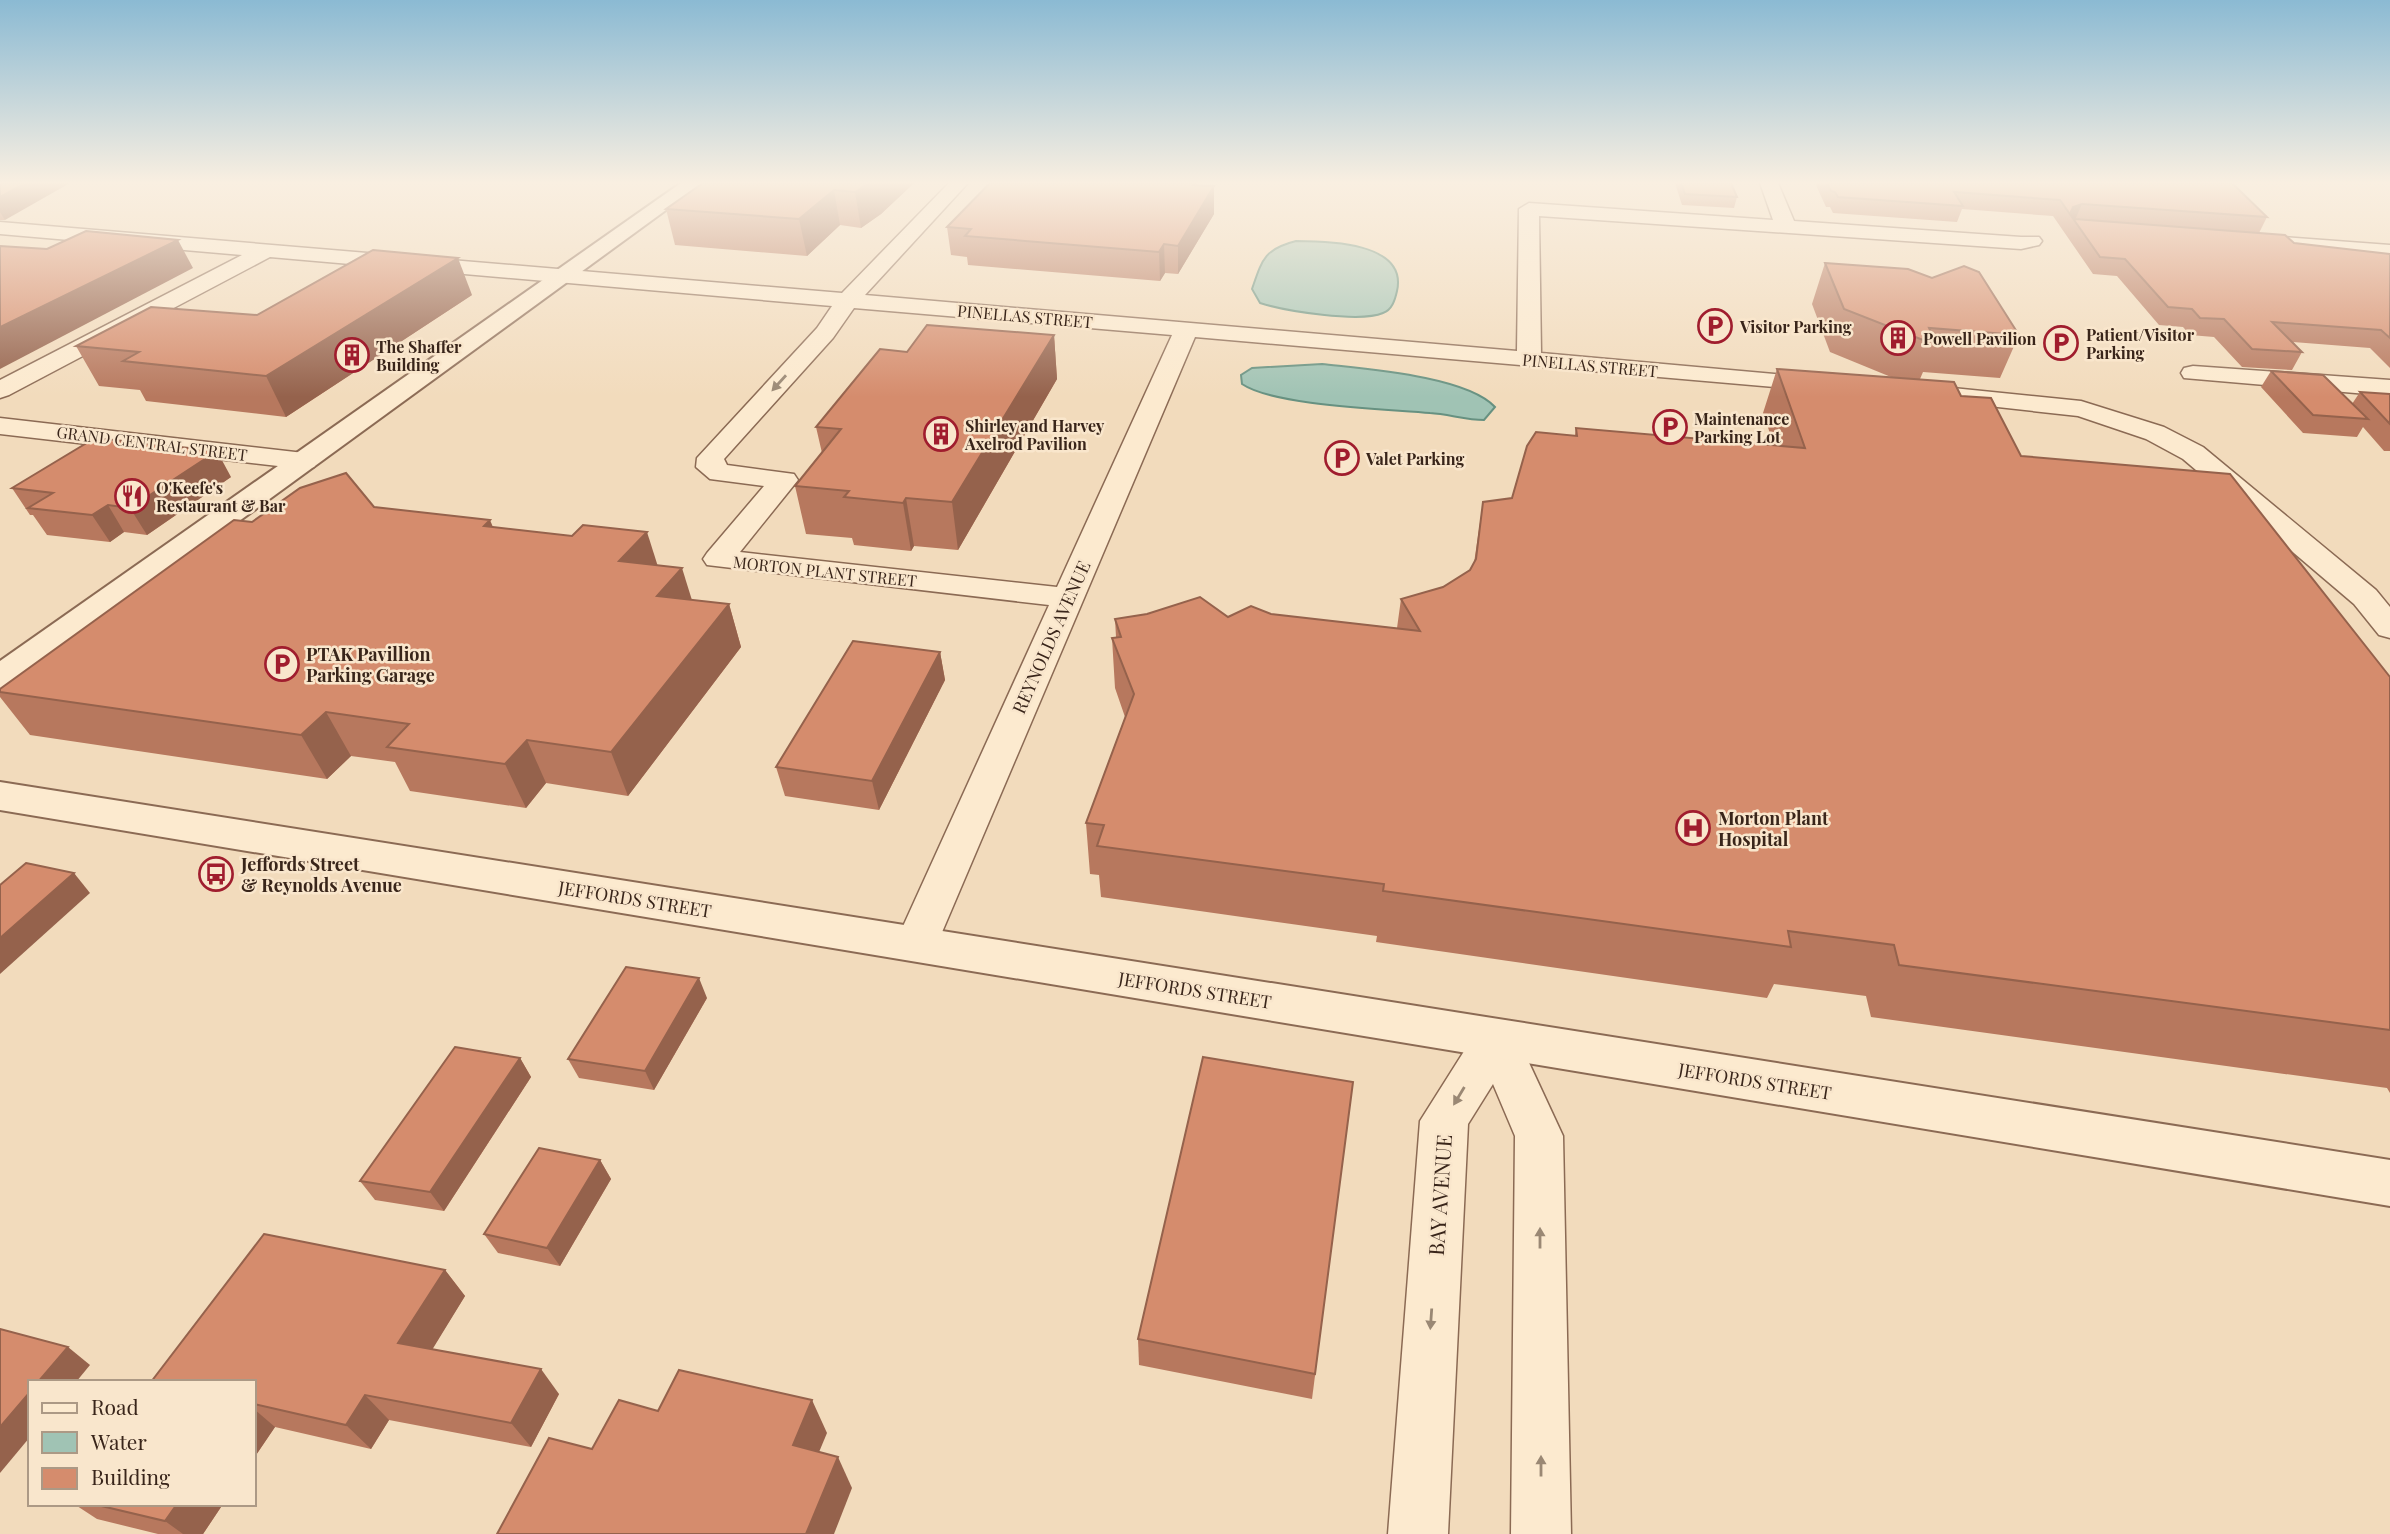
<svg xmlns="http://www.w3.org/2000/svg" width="2390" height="1534" viewBox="0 0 2390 1534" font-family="'Playfair Display',serif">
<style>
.water{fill:#a0c3b4;stroke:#679181;stroke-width:2}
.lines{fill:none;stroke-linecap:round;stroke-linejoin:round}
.minor-casing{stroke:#8b6a54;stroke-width:3}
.tertiary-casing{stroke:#8b6a54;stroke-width:4}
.minor{fill:#fceacf;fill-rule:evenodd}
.tertiary{fill:#fceacf;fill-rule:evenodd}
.wall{fill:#b7785e}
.shaded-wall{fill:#95624c}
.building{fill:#d58c6d;stroke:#95624c;stroke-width:2}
.oneway{fill:#9a8874}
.labels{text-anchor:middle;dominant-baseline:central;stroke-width:5;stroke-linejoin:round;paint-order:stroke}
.far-street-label{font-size:16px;fill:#39251a;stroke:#f9e6cc}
.far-poi-label{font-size:16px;font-weight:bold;fill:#39251a;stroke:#f9e6cc;text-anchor:start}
.street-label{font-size:18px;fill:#39251a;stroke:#f9e6cc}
.poi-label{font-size:18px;font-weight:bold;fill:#39251a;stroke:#f9e6cc;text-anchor:start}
.near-street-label{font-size:21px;fill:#39251a;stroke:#f9e6cc}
</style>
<rect width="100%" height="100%" fill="#f2dbbc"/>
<g class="water">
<path d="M1296 241C1326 241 1408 242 1397 291 1395 300 1392 310 1383 313 1360 323 1285 311 1260 303L1252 289C1262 260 1264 249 1296 241Z"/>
<path d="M1322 364C1365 369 1466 376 1495 407L1484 420C1466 420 1448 414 1430 413 1387 409 1274 406 1242 384L1241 375 1252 368Z"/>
</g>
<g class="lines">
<g class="minor-casing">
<g id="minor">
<path d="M949 183H968L865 295 1517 351 1519 209 1529 203 1773 220 1760 183H1778L1794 221 2021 237H2039L2042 241 2039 245 2021 249 1539 216 1541 353 1831 379 1834 384 1831 389 1822 391 1195 337 937 944 931 955 916 960 901 955 895 944 1049 605 707 565 703 559 707 553 764 486 710 479 696 467 697 458 817 328 832 306 270 257 9 395 0 398V380L242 255 0 234V222L842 293ZM854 308 1172 335 1057 587 740 552 798 480 794 474 727 465 724 459 833 338Z"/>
<polygon points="2269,236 2390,245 2390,257 2262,246 2259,242 2262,238"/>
<polygon points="2193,366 2390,380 2390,396 2184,378 2181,373 2184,368"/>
<polygon points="1943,387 2081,401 2164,427 2203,447 2376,590 2390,607 2390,638 2379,635 2354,604 2183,459 2146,439 2078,416 1934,400 1930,395 1934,390"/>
<polygon points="0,418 304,453 314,455 318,461 314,467 304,469 0,434"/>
<polygon points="1496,1020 1512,1026 1563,1136 1571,1534 1511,1534 1515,1136 1493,1084 1468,1124 1448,1534 1388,1534 1420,1121 1480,1026"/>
</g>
</g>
<g class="tertiary-casing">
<g id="tertiary">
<polygon points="681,183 703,183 13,686 0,689 0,661"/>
<polygon points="0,782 2390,1160 2390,1206 0,810"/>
</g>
</g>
<use href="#minor" class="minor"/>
<use href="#tertiary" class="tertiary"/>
</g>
<g class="wall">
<polygon points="0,183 5,220 0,220"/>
<polygon points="703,183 914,183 881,214 861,228 840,225 807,256 675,245 666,209"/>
<polygon points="990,183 1197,183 1197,185 1214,214 1178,274 1165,273 1160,281 968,265 967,257 951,255 947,227"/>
<polygon points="1675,183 1731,183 1737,197 1734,208 1682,205"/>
<polygon points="1815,183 2232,183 2267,217 2259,233 2294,243 2390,254 2390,368 2370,348 2293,342 2302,352 2292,370 2242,367 2214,337 2190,335 2183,327 2159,325 2117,276 2093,274 2053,216 1962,209 1957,222 1833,213 1830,207 1826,207"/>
<polygon points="1825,263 2019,335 2000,378 1923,372 1920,379 1961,396 2021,456 2390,677 2390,1093 2387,1088 1871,1017 1866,996 1774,984 1767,998 1376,942 1377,936 1101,897 1099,875 1090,874 1086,823 1125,717 1115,688 1112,638 1116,637 1115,619 1228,617 1271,614 1397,628 1401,599 1443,587 1470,570 1474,563 1483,502 1512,498 1575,435 1576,428 1774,445 1763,413 1777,369 1891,377 1830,352 1812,304"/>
<polygon points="472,295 286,417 146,401 140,390 99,386 76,346 257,315"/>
<polygon points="1054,335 1057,379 958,550 914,546 911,551 854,545 852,538 806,534 795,486 822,453 816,427 907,352"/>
<polygon points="2271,371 2352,404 2360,392 2390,394 2390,451 2384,451 2363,427 2357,437 2303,433 2261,387"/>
<polygon points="231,477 147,535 124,532 110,542 47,535 33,515 30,515 12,488"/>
<polygon points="374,507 493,527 657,565 692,600 729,604 741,647 628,796 546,783 526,808 410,791 395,762 351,756 327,779 30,735 0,697 0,689 252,522"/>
<polygon points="940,652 945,680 879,810 785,796 776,767"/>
<polygon points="707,998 654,1090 579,1078 568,1059"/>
<polygon points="520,1058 531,1077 444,1211 375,1200 360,1181"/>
<polygon points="1353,1082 1312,1399 1139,1365 1138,1339"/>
<polygon points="600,1160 611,1179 560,1266 498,1253 484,1234"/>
<polygon points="445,1270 465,1296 432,1349 559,1394 531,1447 389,1420 371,1449 275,1427 254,1458 254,1382"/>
<polygon points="74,1504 223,1504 203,1534 158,1534 97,1519"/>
</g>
<g class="shaded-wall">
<polygon points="26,183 70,183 5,220 0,212 0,197"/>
<polygon points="870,183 914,183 881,214 861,228 855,192"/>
<polygon points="1214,186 1214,214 1178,274 1178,246"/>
<polygon points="834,190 840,225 807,256 799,219"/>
<polygon points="2082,204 2075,220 2070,214 2073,207"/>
<polygon points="178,240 193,268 0,369 0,327"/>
<polygon points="1164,244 1165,273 1160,281 1159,252"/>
<polygon points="458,258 472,295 286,417 266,376"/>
<polygon points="1054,335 1057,379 958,550 952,502"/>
<polygon points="217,451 231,477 147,535 130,508"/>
<polygon points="906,498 914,546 911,551 903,503"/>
<polygon points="108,505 124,532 110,542 92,515"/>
<polygon points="490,520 507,561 484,526"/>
<polygon points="647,532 660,573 619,561"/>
<polygon points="682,568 695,610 657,596"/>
<polygon points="729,604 741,647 628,796 611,752"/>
<polygon points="940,652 945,680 879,810 872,781"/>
<polygon points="326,712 351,756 327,779 301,735"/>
<polygon points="527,740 546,783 526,808 505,764"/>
<polygon points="74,873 90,893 0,974 0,938"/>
<polygon points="699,978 707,998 654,1090 645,1071"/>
<polygon points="520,1058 531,1077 444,1211 430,1192"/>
<polygon points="600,1160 611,1179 560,1266 547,1248"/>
<polygon points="445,1270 465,1296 421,1368 398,1343"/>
<polygon points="68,1347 90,1365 76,1382 38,1382"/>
<polygon points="541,1369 559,1394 531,1447 511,1423"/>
<polygon points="30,1392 30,1437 0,1473 0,1427"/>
<polygon points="365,1395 389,1420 371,1449 346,1425"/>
<polygon points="812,1400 827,1433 809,1476 793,1445"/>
<polygon points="254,1409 275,1427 254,1458"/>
<polygon points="838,1457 852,1488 834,1534 806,1534"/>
<polygon points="177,1504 223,1504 203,1534 183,1534 165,1521"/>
</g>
<g class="building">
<polygon points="0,183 26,183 0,197"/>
<polygon points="703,183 870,183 855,192 834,190 799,219 666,209"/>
<polygon points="990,183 1195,183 1193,185 1214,186 1178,246 1164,244 1159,252 965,236 971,229 947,227"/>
<polygon points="1681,183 1731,183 1737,197 1685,194"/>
<polygon points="1827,183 2232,183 2267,217 2082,204 2073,207 2070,214 2075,219 2285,235 2294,243 2390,254 2390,338 2381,330 2272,322 2302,352 2252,349 2224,319 2200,318 2192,309 2168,307 2125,259 2100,257 2060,200 1954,192 1963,206 1838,197 1835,192 1831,191"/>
<polygon points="86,231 178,240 0,327 0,246 47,249"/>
<polygon points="373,250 458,258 266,376 123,361 139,352 76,346 151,307 257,315"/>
<polygon points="1825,263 1908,269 1932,278 1964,266 1979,272 2019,335 1929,328 1935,341 1923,340 1844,309"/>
<polygon points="927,325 1054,335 952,502 906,498 903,503 844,497 849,491 795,486 841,429 816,427 880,349 907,352"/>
<polygon points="1777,369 1954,382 1961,396 1991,398 2021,456 2230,474 2390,677 2390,1030 1899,965 1894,945 1788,931 1791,947 1383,891 1384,884 1097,846 1104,825 1086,823 1134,694 1112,638 1121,637 1115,619 1147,614 1200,597 1228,617 1251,606 1271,614 1420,631 1401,599 1443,587 1470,570 1476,559 1483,502 1512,498 1527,446 1536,432 1577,436 1576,428 1805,448"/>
<polygon points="2271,371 2323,375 2368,419 2313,415"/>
<polygon points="2360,392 2390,394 2390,424"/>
<polygon points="95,438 217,451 130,508 108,505 92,515 28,508 53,493 12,488"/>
<polygon points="346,473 374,507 490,520 484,526 572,536 583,525 647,532 619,561 682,568 657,596 729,604 611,752 527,740 505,764 387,747 409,724 326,712 301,735 0,692 0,689 234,520 252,522 300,488"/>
<polygon points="853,641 940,652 872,781 776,767"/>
<polygon points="26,863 74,873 0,938 0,885"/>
<polygon points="626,967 699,978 645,1071 568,1059"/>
<polygon points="455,1047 520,1058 430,1192 360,1181"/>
<polygon points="1203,1057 1353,1082 1315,1374 1138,1339"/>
<polygon points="539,1148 600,1160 547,1248 484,1234"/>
<polygon points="264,1234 445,1270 398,1343 541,1369 511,1423 365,1395 346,1425 254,1404 254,1382 151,1382"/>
<polygon points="0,1329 68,1347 38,1382 30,1382 30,1392 0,1427"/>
<polygon points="679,1370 812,1400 793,1445 838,1457 806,1534 497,1534 549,1438 592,1449 619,1400 658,1411"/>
<polygon points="93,1504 177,1504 165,1521"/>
</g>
<defs><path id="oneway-solid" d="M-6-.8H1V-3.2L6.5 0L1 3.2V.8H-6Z" transform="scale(1.75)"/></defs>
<g class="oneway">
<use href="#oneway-solid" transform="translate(779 383) rotate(132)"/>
<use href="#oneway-solid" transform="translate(1459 1096) rotate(121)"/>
<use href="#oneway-solid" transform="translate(1540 1238) rotate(-90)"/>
<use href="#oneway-solid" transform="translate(1431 1319) rotate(94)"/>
<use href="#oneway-solid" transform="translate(1541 1466) rotate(-90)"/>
</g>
<linearGradient id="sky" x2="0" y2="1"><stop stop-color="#8bbad3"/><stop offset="0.46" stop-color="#f9efe1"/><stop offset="1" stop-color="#f9efe1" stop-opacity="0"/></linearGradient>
<rect width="2390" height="397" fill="url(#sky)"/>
<defs>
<g id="parking-ring" transform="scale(1.75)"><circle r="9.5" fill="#f9e6cc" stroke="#a01d2e" stroke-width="1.5"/><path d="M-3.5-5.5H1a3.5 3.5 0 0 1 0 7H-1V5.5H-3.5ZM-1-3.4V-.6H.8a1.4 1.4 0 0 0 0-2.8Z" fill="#a01d2e"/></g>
<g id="building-ring" transform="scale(1.75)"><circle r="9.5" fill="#f9e6cc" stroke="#a01d2e" stroke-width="1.5"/><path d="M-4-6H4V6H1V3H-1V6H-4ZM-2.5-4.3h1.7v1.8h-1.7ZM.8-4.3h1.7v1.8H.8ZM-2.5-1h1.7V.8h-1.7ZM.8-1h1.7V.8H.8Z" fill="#a01d2e"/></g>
<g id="restaurant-ring" transform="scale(1.75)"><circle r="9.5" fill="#f9e6cc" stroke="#a01d2e" stroke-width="1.5"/><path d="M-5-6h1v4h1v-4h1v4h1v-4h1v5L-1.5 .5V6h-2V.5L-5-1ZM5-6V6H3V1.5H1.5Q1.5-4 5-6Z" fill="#a01d2e"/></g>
<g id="hospital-ring" transform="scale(1.75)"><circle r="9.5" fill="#f9e6cc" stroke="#a01d2e" stroke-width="1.5"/><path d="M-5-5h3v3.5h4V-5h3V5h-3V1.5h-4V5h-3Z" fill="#a01d2e"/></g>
<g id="bus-ring" transform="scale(1.75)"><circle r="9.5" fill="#f9e6cc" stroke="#a01d2e" stroke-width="1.5"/><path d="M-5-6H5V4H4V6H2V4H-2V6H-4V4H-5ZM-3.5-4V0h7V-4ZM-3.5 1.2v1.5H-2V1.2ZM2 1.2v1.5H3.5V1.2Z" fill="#a01d2e"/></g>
</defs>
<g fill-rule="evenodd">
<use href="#parking-ring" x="1715" y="326"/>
<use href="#building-ring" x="1898" y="338"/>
<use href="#parking-ring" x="2061" y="343"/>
<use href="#building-ring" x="352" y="355"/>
<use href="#parking-ring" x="1670" y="427"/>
<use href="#building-ring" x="941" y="434"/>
<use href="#parking-ring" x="1342" y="458"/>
<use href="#restaurant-ring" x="132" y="496"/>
<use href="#parking-ring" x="282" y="664"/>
<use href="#hospital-ring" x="1693" y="828"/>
<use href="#bus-ring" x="216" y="874"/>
</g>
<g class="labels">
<g class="far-street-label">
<text transform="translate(1025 316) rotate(5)">PINELLAS STREET</text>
<text transform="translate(1590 365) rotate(5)">PINELLAS STREET</text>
<text transform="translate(152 443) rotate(7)">GRAND CENTRAL STREET</text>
<text transform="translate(825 571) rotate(6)">MORTON PLANT STREET</text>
</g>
<g class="far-poi-label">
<text x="1740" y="326">Visitor Parking</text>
<text x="2086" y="334">Patient/Visitor<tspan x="2086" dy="18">Parking</tspan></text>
<text x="1923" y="338">Powell Pavilion</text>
<text x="376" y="346">The Shaffer<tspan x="376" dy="18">Building</tspan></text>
<text x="1694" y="418">Maintenance<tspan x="1694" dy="18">Parking Lot</tspan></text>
<text x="965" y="425">Shirley and Harvey<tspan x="965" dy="18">Axelrod Pavilion</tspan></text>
<text x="1366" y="458">Valet Parking</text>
<text x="156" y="487">O'Keefe's<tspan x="156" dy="18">Restaurant &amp; Bar</tspan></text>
</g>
<g class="street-label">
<text transform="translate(1051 637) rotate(-66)">REYNOLDS AVENUE</text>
<text transform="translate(635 899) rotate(9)">JEFFORDS STREET</text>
<text transform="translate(1195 990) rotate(9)">JEFFORDS STREET</text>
<text transform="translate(1755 1081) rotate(9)">JEFFORDS STREET</text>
</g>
<g class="poi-label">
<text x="306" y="654">PTAK Pavillion<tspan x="306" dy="21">Parking Garage</tspan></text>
<text x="1718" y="818">Morton Plant<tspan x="1718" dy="21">Hospital</tspan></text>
<text x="241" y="864">Jeffords Street<tspan x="241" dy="21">&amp; Reynolds Avenue</tspan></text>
</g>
<g class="near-street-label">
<text transform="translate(1439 1195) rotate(-86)">BAY AVENUE</text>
</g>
</g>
<rect x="28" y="1380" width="228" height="126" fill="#f9e6cc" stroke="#ac9985" stroke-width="2"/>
<rect x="42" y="1403" width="35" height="10" fill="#fceacf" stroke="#ac9985" stroke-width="2"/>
<text x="91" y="1415" font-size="21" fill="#39251a">Road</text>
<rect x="42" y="1432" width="35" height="21" fill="#a0c3b4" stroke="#ac9985" stroke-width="2"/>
<text x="91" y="1450" font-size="21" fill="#39251a">Water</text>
<rect x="42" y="1468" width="35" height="21" fill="#d58c6d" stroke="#ac9985" stroke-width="2"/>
<text x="91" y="1485" font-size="21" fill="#39251a">Building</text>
</svg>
